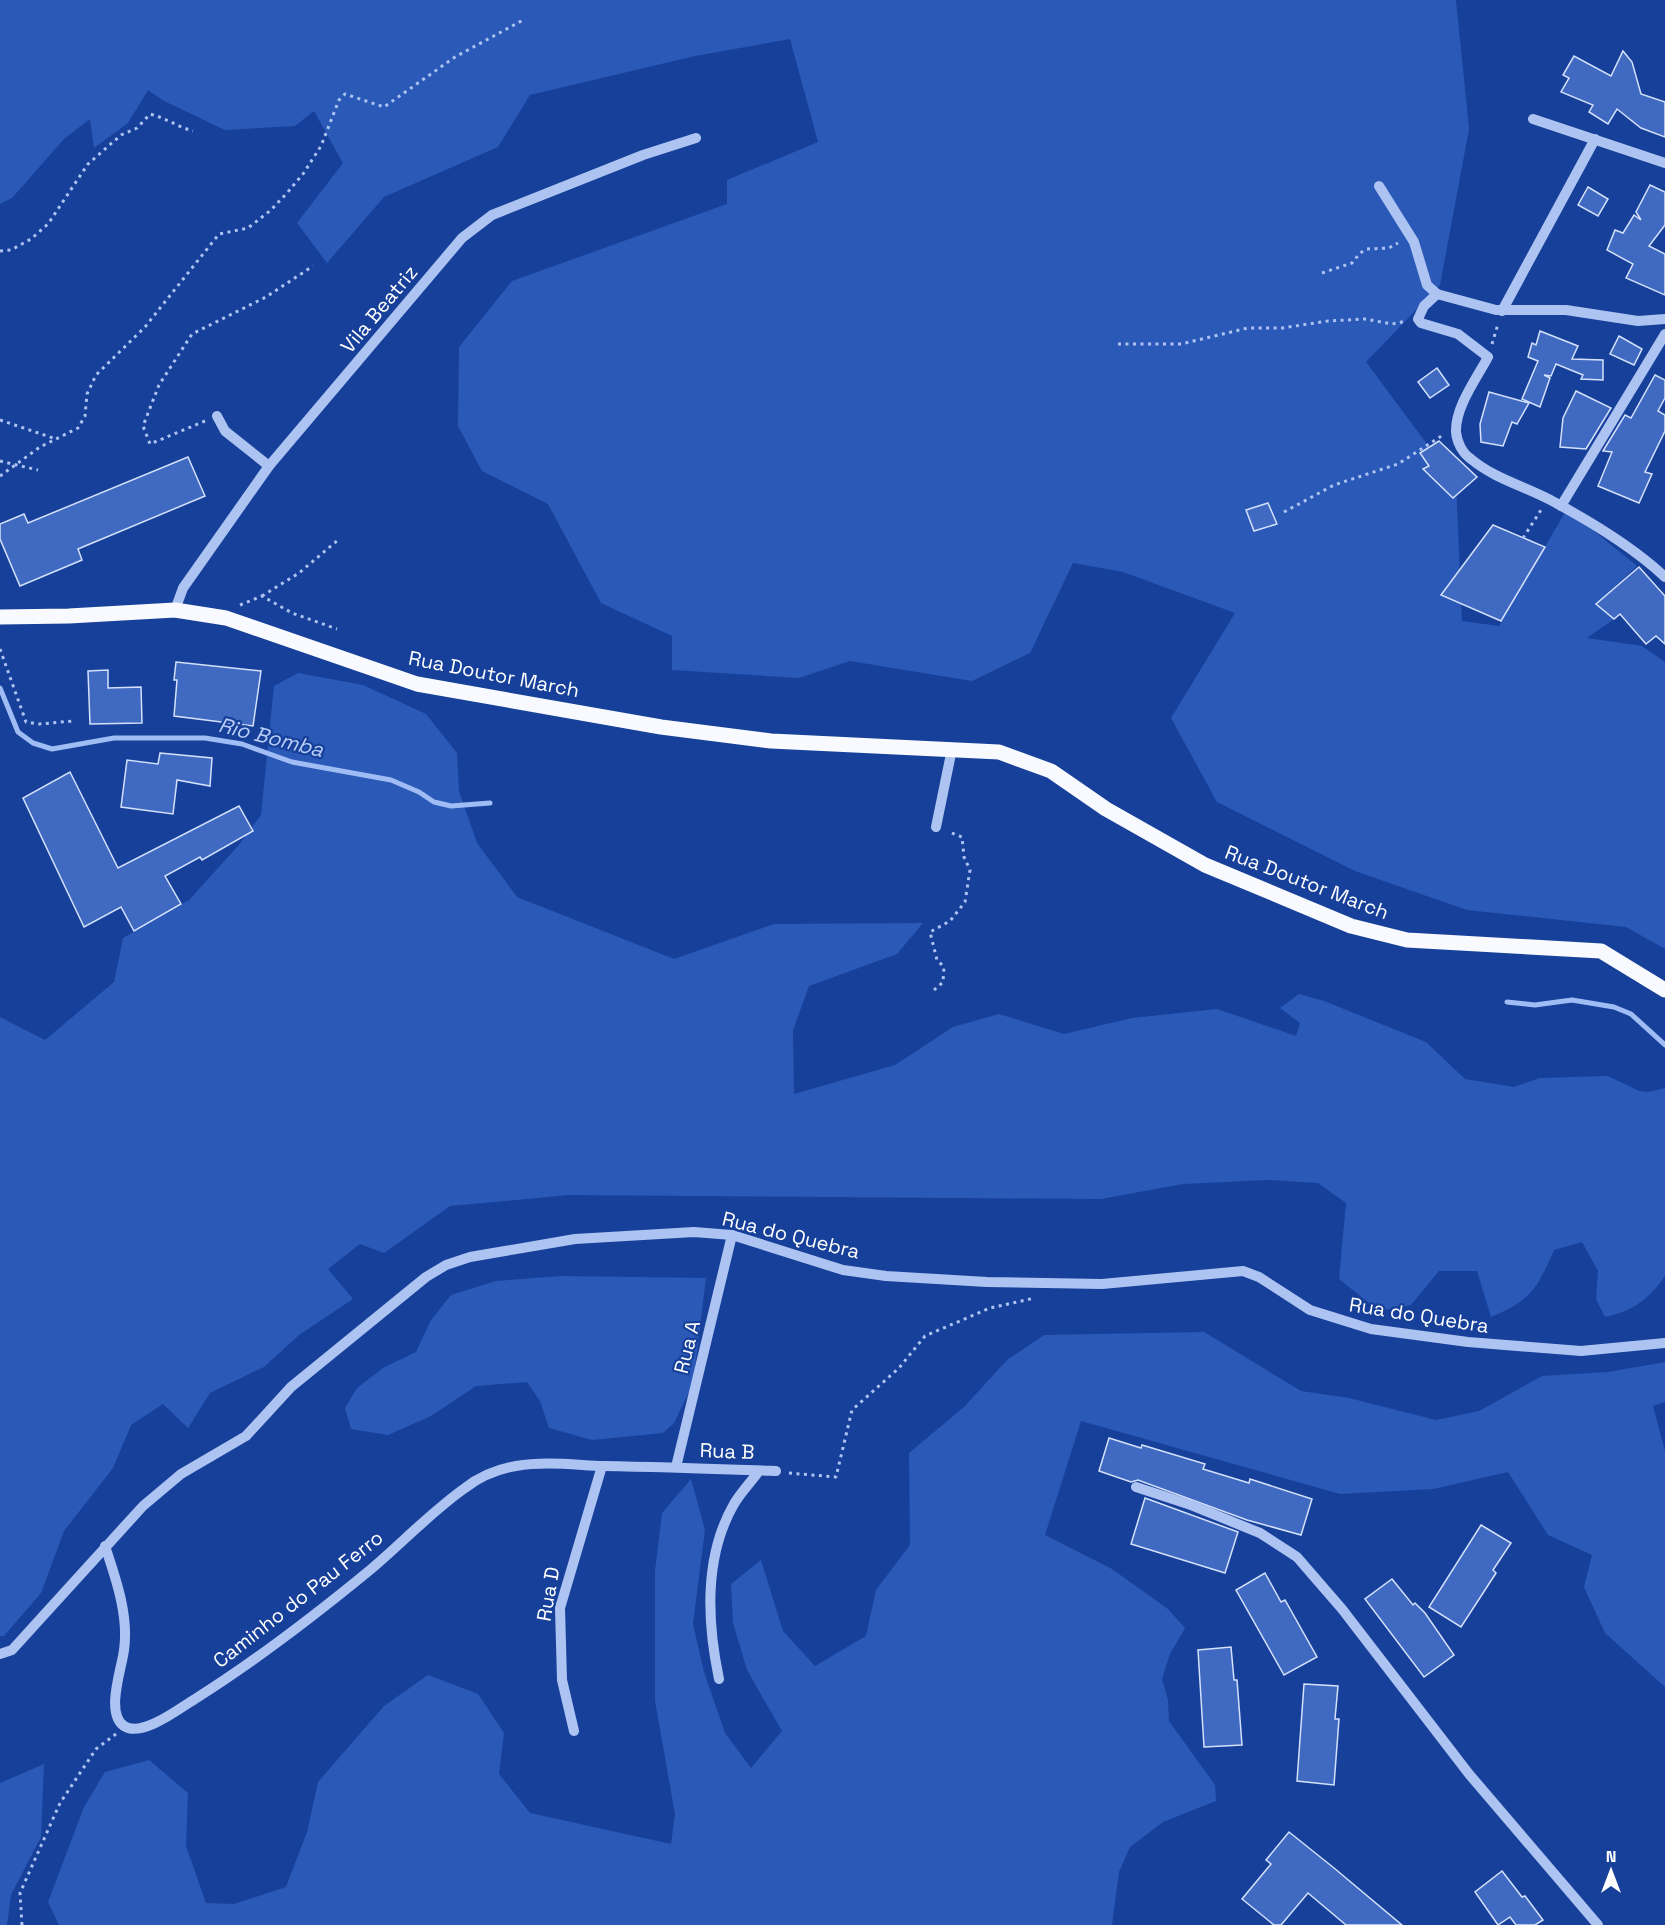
<svg xmlns="http://www.w3.org/2000/svg" width="1665" height="1925" viewBox="0 0 1665 1925" font-family="'Space Grotesk',sans-serif">
<style>
.green{fill:#2b59b8}
.lines{fill:none;stroke-linecap:round;stroke-linejoin:round}
.stream{stroke:#9fbcf4;stroke-width:5}
.building{fill:#4069c1;stroke:#d4e1fc;stroke-width:1.5}
.path{stroke:#adc3f2;stroke-width:3;stroke-dasharray:3 4.5;stroke-linecap:butt}
.minor{stroke:#adc3f2;stroke-width:10}
.major{stroke:#f8faff;stroke-width:15}
.labels{text-anchor:middle;dominant-baseline:central;stroke-width:4.5;stroke-linejoin:round;paint-order:stroke}
.street-label{font-size:20px;fill:#fff;stroke:#17409a}
.water-label{font-size:21px;font-style:italic;fill:#b9cef8;stroke:#17409a}
</style>
<rect width="100%" height="100%" fill="#17409a"/>
<g class="green">
<polygon points="0,0 1456,0 1469,129 1440,285 1366,362 1456,483 1462,621 1499,626 1567,509 1637,566 1596,604 1614,619 1587,638 1642,646 1665,662 1665,949 1626,927 1467,910 1355,871 1217,802 1171,718 1235,613 1123,572 1073,563 1030,653 972,681 850,661 799,678 672,670 672,636 601,603 548,504 482,471 458,426 459,347 512,281 727,204 727,180 818,142 790,39 695,56 530,95 498,147 384,197 327,263 297,223 343,163 314,111 295,126 225,130 164,101 148,90 128,123 94,148 90,119 64,139 12,198 0,204"/>
<path d="M298 673 363 685 426 714 457 753 459 791 477 843 517 897 674 959 774 924 923 923 897 954 809 986 793 1030 794 1094 895 1065 953 1027 999 1014 1064 1034 1132 1018 1217 1009 1296 1036 1300 1023 1280 1008 1299 994 1324 1001 1426 1042 1465 1079 1514 1087 1540 1078 1608 1076 1639 1091 1649 1092 1665 1088V1276C1649 1299 1632 1312 1605 1317L1596 1299 1598 1271 1582 1242 1554 1250C1537 1289 1531 1300 1491 1317L1477 1271H1439L1411 1305 1379 1311 1339 1279 1346 1203 1318 1183 1268 1180 1183 1184 1101 1199 569 1195 450 1206 384 1253 360 1244 328 1269 353 1299 299 1335 264 1367 210 1393 188 1428 163 1404 131 1425 113 1468 64 1531 41 1593 4 1636H0V1017L45 1040 114 982 123 938 189 900 238 846 261 815 274 686Z"/>
<polygon points="561,1276 706,1278 693,1384 674,1423 663,1433 592,1440 549,1428 540,1401 527,1382 476,1386 431,1416 388,1435 351,1429 345,1408 357,1388 383,1368 416,1352 431,1320 451,1295 496,1281"/>
<polygon points="1204,1332 1301,1391 1349,1398 1436,1420 1479,1411 1542,1376 1608,1372 1665,1362 1665,1402 1653,1406 1665,1451 1665,1687 1605,1633 1584,1587 1592,1555 1548,1535 1508,1472 1433,1489 1340,1494 1081,1421 1045,1535 1112,1569 1168,1609 1185,1628 1170,1654 1162,1679 1168,1700 1169,1721 1215,1785 1216,1801 1163,1822 1130,1847 1119,1872 1112,1925 59,1925 48,1902 84,1807 105,1772 149,1760 188,1793 186,1846 206,1903 234,1904 286,1887 307,1832 318,1782 384,1706 428,1675 478,1694 504,1733 499,1774 530,1813 671,1844 675,1814 655,1701 655,1571 662,1513 691,1479 705,1530 693,1624 704,1672 725,1733 751,1768 782,1731 747,1670 733,1623 731,1584 761,1560 783,1631 815,1666 866,1636 876,1590 910,1545 909,1453 964,1407 1007,1360 1044,1335"/>
<polygon points="44,1764 41,1837 11,1895 7,1925 0,1925 0,1783"/>
</g>
<g class="lines">
<g class="stream">
<polyline points="0,688 18,732 33,743 52,749 114,738 205,738 242,744 292,762 391,780 419,792 434,802 451,806 490,803"/>
<polyline points="1507,1002 1535,1005 1572,1000 1614,1007 1631,1014 1665,1045"/>
</g>
</g>
<g class="building">
<polygon points="1623,51 1632,62 1641,94 1665,102 1665,137 1641,128 1617,109 1608,124 1589,112 1593,105 1561,92 1569,78 1563,75 1574,56 1611,76"/>
<polygon points="1650,185 1665,192 1665,225 1649,246 1665,254 1665,295 1626,278 1633,264 1607,250 1615,230 1623,233 1634,215 1641,220 1636,212"/>
<polygon points="1588,187 1608,199 1598,216 1578,205"/>
<polygon points="1540,331 1578,346 1572,359 1603,360 1603,380 1581,379 1583,375 1556,364 1551,376 1544,375 1550,378 1540,407 1522,399 1538,361 1528,357 1532,343 1536,345"/>
<polygon points="1619,336 1642,349 1634,365 1610,354"/>
<polygon points="1437,368 1449,385 1430,398 1418,382"/>
<polygon points="1655,375 1665,380 1665,398 1658,411 1665,415 1665,431 1645,472 1652,474 1639,503 1598,486 1612,452 1603,451 1625,415 1631,418"/>
<polygon points="1576,391 1611,408 1586,449 1560,447 1563,418"/>
<polygon points="1489,392 1529,403 1517,424 1512,422 1503,446 1481,442 1480,424"/>
<polygon points="1439,441 1477,477 1453,498 1423,469 1429,466 1420,453"/>
<polygon points="188,457 205,496 78,549 82,560 20,586 0,539 0,524 24,514 28,523"/>
<polygon points="1268,503 1277,524 1254,531 1246,510"/>
<polygon points="1493,525 1545,547 1501,621 1441,595"/>
<polygon points="1639,567 1665,596 1665,644 1656,636 1646,644 1620,614 1614,619 1596,604"/>
<polygon points="176,662 261,671 253,726 174,716 177,680 174,680"/>
<polygon points="108,670 108,688 141,687 142,723 90,724 88,671"/>
<polygon points="160,753 212,758 210,786 177,780 173,814 121,807 127,760 158,764"/>
<polygon points="70,772 118,868 239,806 253,831 202,860 200,857 165,876 181,904 134,931 121,907 84,927 23,798"/>
<polygon points="1109,1438 1141,1448 1142,1445 1205,1464 1203,1469 1249,1483 1250,1479 1312,1499 1301,1535 1247,1520 1138,1480 1131,1482 1099,1471"/>
<polygon points="1145,1498 1238,1532 1225,1573 1131,1544"/>
<polygon points="1481,1525 1511,1543 1493,1570 1496,1573 1461,1627 1429,1607"/>
<polygon points="1265,1573 1281,1602 1285,1600 1317,1657 1284,1675 1236,1590"/>
<polygon points="1392,1579 1413,1605 1415,1603 1425,1613 1454,1655 1424,1677 1365,1599"/>
<polygon points="1231,1647 1234,1680 1237,1680 1242,1745 1204,1747 1198,1650"/>
<polygon points="1304,1684 1338,1686 1335,1719 1339,1719 1334,1785 1297,1781"/>
<polygon points="1289,1832 1334,1868 1402,1925 1346,1925 1308,1893 1281,1925 1274,1925 1242,1899 1271,1864 1266,1860"/>
<polygon points="1502,1871 1522,1897 1525,1896 1543,1920 1535,1925 1516,1925 1510,1917 1498,1925 1475,1892"/>
</g>
<g class="lines">
<g class="path">
<path d="M0 251 11 250 31 239 48 224 88 164 121 135 137 128 150 114C166 118 178 127 193 131"/>
<polyline points="1322,273 1352,263 1360,253 1367,249 1389,248 1398,243"/>
<polyline points="1118,344 1181,344 1248,328 1282,328 1328,321 1365,319 1392,324 1407,321"/>
<polyline points="1492,344 1498,324"/>
<polyline points="0,420 56,439"/>
<polyline points="205,421 150,444 143,426 159,385 192,334 266,297 313,266"/>
<polyline points="0,461 38,470"/>
<polyline points="0,476 40,447 78,428 85,416 87,394 96,375 145,327 219,234 248,228 271,210 287,193 303,174 321,146 339,100 345,94 384,107 455,57 525,19"/>
<polyline points="1284,512 1334,485 1398,464 1443,435"/>
<polyline points="1523,538 1541,510"/>
<polyline points="262,596 299,573 338,540"/>
<polyline points="240,605 262,596 292,613 337,629"/>
<polyline points="0,649 26,722 39,724 73,721"/>
<polyline points="934,990 943,982 944,967 937,960 930,932 950,921 965,902 970,870 964,857 962,837 949,832"/>
<polyline points="789,1473 836,1477 852,1410 899,1368 925,1336 990,1308 1035,1298"/>
<polyline points="22,1925 20,1893 60,1803 96,1749 116,1734"/>
</g>
<g class="minor">
<polyline points="1533,119 1665,163"/>
<polyline points="1379,186 1414,242 1427,285 1437,294 1496,310 1566,310 1638,321 1665,319"/>
<path d="M1437 294 1424 306 1418 319 1421 323 1458 334 1488 357C1477 378 1455 407 1456 432 1457 442 1462 453 1471 459 1496 480 1528 487 1556 503 1593 523 1633 547 1665 577"/>
<polyline points="1502,311 1595,139"/>
<polyline points="217,416 225,431 269,466"/>
<polyline points="1561,506 1665,334"/>
<polyline points="175,610 183,588 269,466 462,238 492,215 643,155 696,138"/>
<polyline points="936,827 952,749"/>
<polyline points="676,1467 732,1235"/>
<polyline points="1136,1487 1191,1505 1260,1533 1297,1557 1342,1609 1469,1774 1598,1925"/>
<path d="M105 1546C116 1579 129 1616 124 1650 122 1668 105 1713 124 1726 142 1738 180 1708 195 1699 257 1660 314 1616 370 1570 402 1543 431 1512 465 1488 479 1477 498 1469 516 1466 545 1461 575 1465 604 1466 661 1467 718 1469 776 1471"/>
<polyline points="0,1654 12,1650 143,1506 181,1474 246,1436 291,1387 426,1277 446,1265 470,1257 575,1239 694,1232 732,1235 843,1270 886,1276 987,1282 1102,1284 1243,1271 1259,1277 1310,1310 1371,1329 1468,1342 1581,1351 1665,1343"/>
<path d="M719 1679C707 1622 704 1556 734 1504 741 1492 751 1482 759 1471"/>
<polyline points="574,1731 562,1680 560,1608 602,1466"/>
</g>
<polyline class="major" points="0,617 69,616 175,610 226,618 417,684 661,727 771,741 999,752 1051,771 1106,809 1205,865 1351,926 1407,940 1601,951 1665,990"/>
</g>
<g class="labels">
<g class="street-label">
<text transform="translate(379 309) rotate(-50)">Vila Beatriz</text>
<text transform="translate(494 674) rotate(11)">Rua Doutor March</text>
<text transform="translate(1307 882) rotate(21)">Rua Doutor March</text>
<text transform="translate(791 1235) rotate(14)">Rua do Quebra</text>
<text transform="translate(1419 1315) rotate(9)">Rua do Quebra</text>
<text transform="translate(687 1347) rotate(-76)">Rua A</text>
<text transform="translate(727 1451) rotate(2)">Rua B</text>
<text transform="translate(548 1594) rotate(-80)">Rua D</text>
<text transform="translate(298 1599) rotate(-38)">Caminho do Pau Ferro</text>
</g>
<g class="water-label">
<text transform="translate(271 737) rotate(14)">Rio Bomba</text>
</g>
</g>
<g transform="translate(1611 1871)" stroke="#17409a" stroke-width="4.5" paint-order="stroke">
<path d="M0-4.5L10 22L0 15L-10 22Z" fill="#ffffff"/>
<text y="-9" font-size="16" font-weight="bold" text-anchor="middle" fill="#ffffff">N</text>
</g>
</svg>
